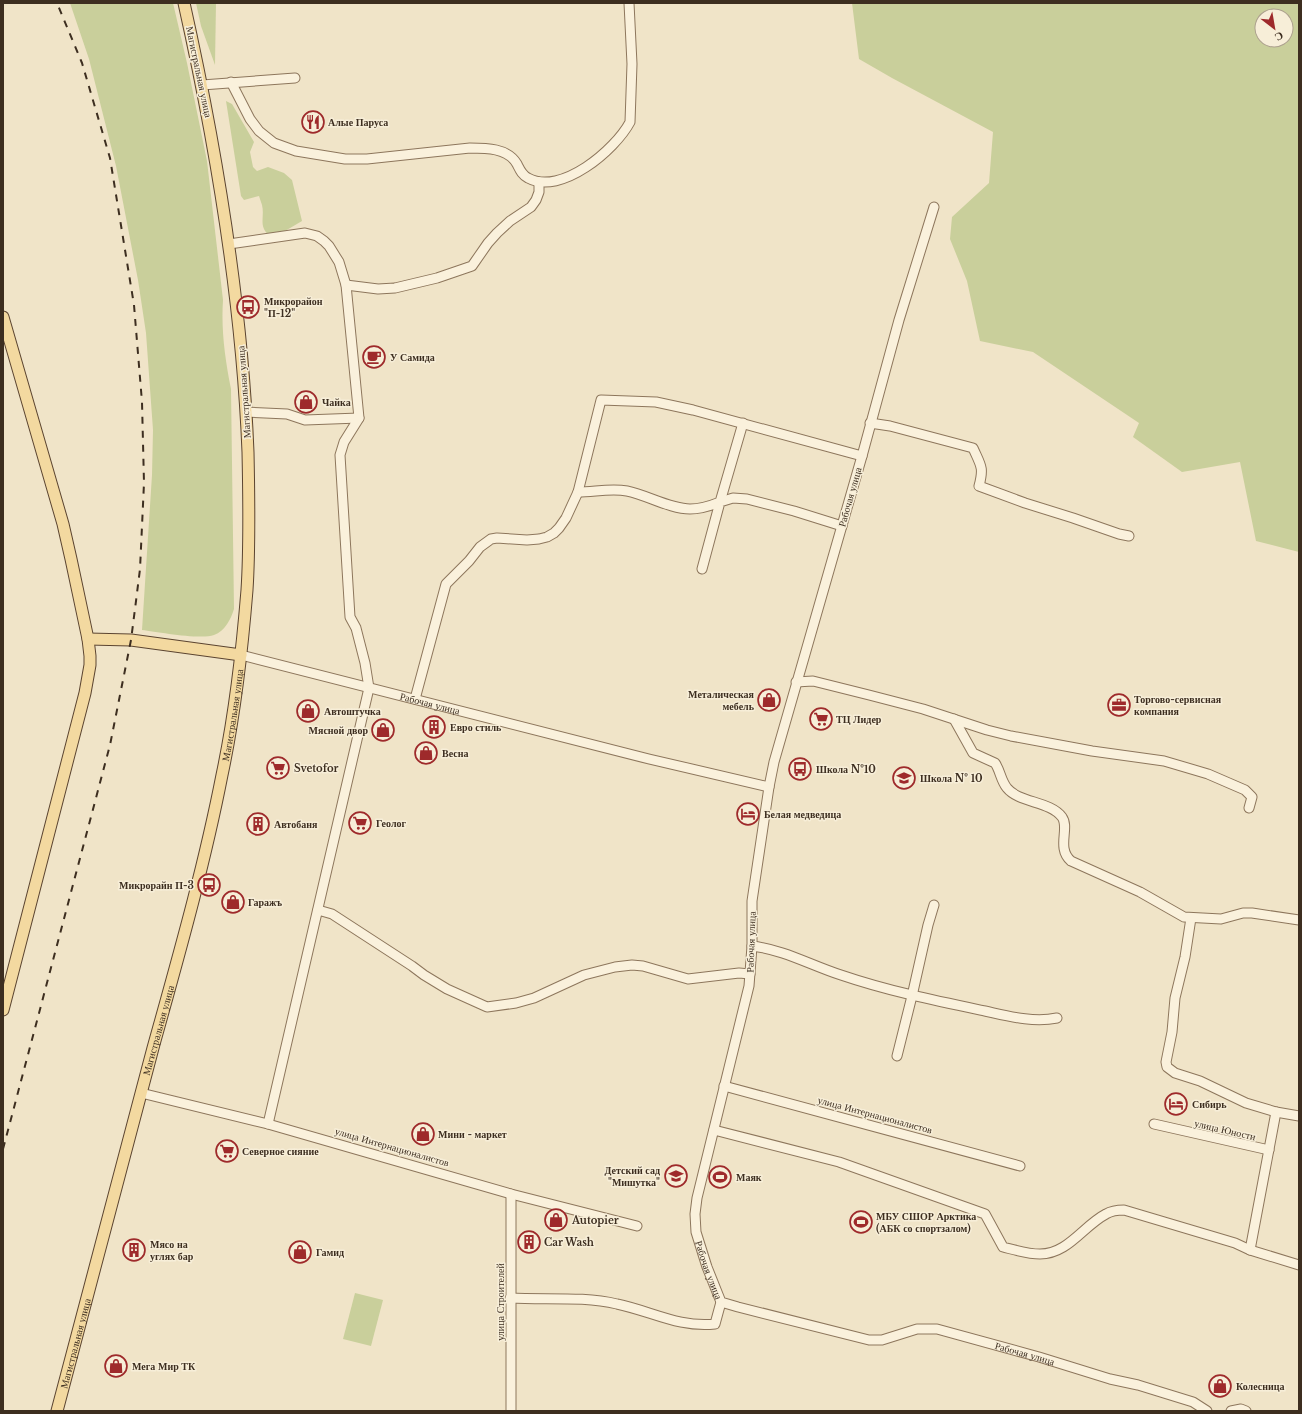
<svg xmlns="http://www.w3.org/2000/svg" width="1302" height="1414" viewBox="0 0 1302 1414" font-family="'Libre Baskerville',serif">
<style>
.green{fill:#c9cf9b;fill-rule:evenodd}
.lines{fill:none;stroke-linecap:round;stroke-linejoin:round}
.minor-casing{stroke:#8d765c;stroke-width:11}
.major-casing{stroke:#5b4430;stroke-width:13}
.minor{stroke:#faf1dc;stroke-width:9}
.major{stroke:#f3d9a0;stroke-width:11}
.rail{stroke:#3d2e20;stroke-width:2;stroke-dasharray:7 7;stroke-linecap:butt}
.labels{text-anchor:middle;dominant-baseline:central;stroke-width:3;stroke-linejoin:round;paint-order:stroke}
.street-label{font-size:10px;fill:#3d2e20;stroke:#f7eed8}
.poi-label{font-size:10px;font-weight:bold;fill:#3d2e20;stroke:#f7eed8;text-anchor:start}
</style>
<rect width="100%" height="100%" fill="#f0e4c8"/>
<g class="green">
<path d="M70 3H173L187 63 207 161 223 300C221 330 225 359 231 389L234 609C231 619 225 631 214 635 201 640 158 632 142 630L152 475 153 430 146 333 138 280 116 166 89 59Z"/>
<polygon points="196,3 216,3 215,65 201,26"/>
<path d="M852 3H1299V552L1256 541 1240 462 1182 472 1133 437 1139 423 1033 352 980 341 967 281 950 239 952 217 989 183 993 132 892 78 859 59ZM1262 16H1286V40H1262Z"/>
<path d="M226 101 232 104 254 142 250 152 253 167 257 171 268 167 284 173 292 180 302 221 285 231 269 235C258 226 265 217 262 205 261 202 260 199 259 196L244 200 241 196Z"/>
<polygon points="355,1293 383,1300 371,1346 343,1339"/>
</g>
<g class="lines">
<g class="minor-casing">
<g id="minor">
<path d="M231 82 250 119 259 131 274 143 296 151 345 159H367L470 148C486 148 508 148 517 164 520 170 522 175 528 178 561 196 615 150 630 122L632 64 629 3"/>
<polyline points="202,85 295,78"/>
<path id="s1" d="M934 207 899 320 862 456 774 762 769 787 752 901V946L749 986 697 1198 695 1214 696 1232 707 1267 721 1302 738 1307 869 1340H882L917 1329H937L1039 1357 1110 1379 1138 1385 1193 1402 1207 1411"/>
<polyline points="229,244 305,233 317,236 324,241 329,246 339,262 346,285 359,418 344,442 340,455 350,617 356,628 365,663 369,688 268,1124"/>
<polyline points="346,285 378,289 395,288 437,278 472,266 488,243 497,233 510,221 531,207 536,200 539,192 539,182"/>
<polyline points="246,412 287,414 305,420 359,418"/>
<path d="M870 423 890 426 973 448C981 466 984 467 979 486L1025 503 1073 518 1119 534 1129 536"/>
<path d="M578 492C594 492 611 488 627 491 647 495 670 509 690 509 701 509 710 506 720 502L743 423"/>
<polyline points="702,569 720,502 733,498 747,499 794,511 842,526"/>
<path id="s2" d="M241 655 649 759 769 787"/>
<polyline points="796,682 813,681 869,695 923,709 987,730 1011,736 1092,751 1164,761 1208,774 1245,790 1252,797 1249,808"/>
<polyline points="415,699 446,584 469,561 480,547 491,539 497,538 527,540 539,539 547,537 554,533 559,528 566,518 578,492 601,400 656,402 693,410 862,456"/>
<path d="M954 719 973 753 995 763C1000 770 1001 781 1007 788 1019 803 1050 801 1062 817 1070 828 1056 848 1071 861L1140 892 1184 917 1221 919 1243 913H1252L1299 920"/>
<polyline points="318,910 332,914 412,966 424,975 447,989 487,1007 516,1003 534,998 584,975 615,967 632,965 643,966 688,979 739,973 750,974"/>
<polyline points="1191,918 1185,957 1175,998 1172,1032 1166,1062 1167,1067 1175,1073 1200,1081 1246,1103 1276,1112 1299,1116"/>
<path d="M752 946C785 950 810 965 841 975 888 991 937 1001 985 1011 1008 1016 1033 1023 1057 1018"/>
<polyline points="897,1056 912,996 928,925 934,905"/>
<polyline points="724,1086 1020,1166"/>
<polyline points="141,1093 268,1124 511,1194 637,1226"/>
<polyline points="1154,1124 1269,1150"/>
<path d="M714 1130 839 1162 985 1214 1003 1247C1015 1250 1028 1254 1040 1254 1068 1254 1083 1226 1106 1214 1111 1211 1117 1210 1124 1210L1235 1243 1250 1250 1299 1265"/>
<polyline points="511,1194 511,1411"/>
<polyline points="1250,1250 1276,1112"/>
<path d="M510 1298C546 1300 583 1296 617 1304 651 1311 679 1328 715 1324L721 1302"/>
<polyline points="1231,1411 1241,1409 1246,1411"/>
</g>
</g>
<g class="major-casing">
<g id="major">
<polyline points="3,317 63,524 71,559 88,639 90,656 90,665 85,693 3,1010"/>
<polyline points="88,639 131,640 241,655"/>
<path id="s3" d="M57 1411C90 1290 120 1169 153 1048 178 958 204 867 222 775 235 714 242 652 247 590 250 544 249 498 248 452 242 301 217 151 184 3"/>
</g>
</g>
<use href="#minor" class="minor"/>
<use href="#major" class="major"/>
<polyline class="rail" points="3,1149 110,745 131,640 135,609 140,569 144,483 142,402 134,305 110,158 82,63 57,3"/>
</g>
<defs>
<g id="restaurant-ring" transform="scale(1.15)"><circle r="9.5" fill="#f7eed8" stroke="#9e2a2b" stroke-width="1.5"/><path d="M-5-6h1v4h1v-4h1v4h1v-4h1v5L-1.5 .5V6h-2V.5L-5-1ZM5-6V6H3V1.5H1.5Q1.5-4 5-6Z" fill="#9e2a2b"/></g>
<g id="bus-ring" transform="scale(1.15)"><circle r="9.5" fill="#f7eed8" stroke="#9e2a2b" stroke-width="1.5"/><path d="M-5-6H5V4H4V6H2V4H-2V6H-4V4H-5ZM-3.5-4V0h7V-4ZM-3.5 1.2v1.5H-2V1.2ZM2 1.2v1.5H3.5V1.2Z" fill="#9e2a2b"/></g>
<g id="cafe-ring" transform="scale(1.15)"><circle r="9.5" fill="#f7eed8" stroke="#9e2a2b" stroke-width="1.5"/><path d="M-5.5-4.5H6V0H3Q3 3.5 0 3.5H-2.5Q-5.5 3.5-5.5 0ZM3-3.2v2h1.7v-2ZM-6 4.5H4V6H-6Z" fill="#9e2a2b"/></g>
<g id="shop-ring" transform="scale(1.15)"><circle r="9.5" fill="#f7eed8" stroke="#9e2a2b" stroke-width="1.5"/><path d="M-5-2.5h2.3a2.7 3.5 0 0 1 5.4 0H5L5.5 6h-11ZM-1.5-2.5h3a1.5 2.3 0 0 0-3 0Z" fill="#9e2a2b"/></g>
<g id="office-ring" transform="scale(1.15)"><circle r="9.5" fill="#f7eed8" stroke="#9e2a2b" stroke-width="1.5"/><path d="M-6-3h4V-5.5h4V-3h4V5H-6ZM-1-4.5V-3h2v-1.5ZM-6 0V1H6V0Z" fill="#9e2a2b"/></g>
<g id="supermarket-ring" transform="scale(1.15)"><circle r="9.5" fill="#f7eed8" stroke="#9e2a2b" stroke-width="1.5"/><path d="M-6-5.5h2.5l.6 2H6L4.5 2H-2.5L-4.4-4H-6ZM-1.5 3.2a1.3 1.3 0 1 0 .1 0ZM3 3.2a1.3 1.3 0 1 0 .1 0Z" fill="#9e2a2b"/></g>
<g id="building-ring" transform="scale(1.15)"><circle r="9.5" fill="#f7eed8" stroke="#9e2a2b" stroke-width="1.5"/><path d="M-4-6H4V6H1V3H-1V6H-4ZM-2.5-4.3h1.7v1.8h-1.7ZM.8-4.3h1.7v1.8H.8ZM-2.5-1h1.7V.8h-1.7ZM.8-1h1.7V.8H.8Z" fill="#9e2a2b"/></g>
<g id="school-ring" transform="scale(1.15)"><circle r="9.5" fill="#f7eed8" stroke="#9e2a2b" stroke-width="1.5"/><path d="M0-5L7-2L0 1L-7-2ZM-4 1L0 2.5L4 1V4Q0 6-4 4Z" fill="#9e2a2b"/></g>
<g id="hotel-ring" transform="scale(1.15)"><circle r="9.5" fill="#f7eed8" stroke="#9e2a2b" stroke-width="1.5"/><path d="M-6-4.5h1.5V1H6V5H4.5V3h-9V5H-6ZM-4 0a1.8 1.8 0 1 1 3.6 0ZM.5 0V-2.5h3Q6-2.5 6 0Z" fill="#9e2a2b"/></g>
<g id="stadium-ring" transform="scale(1.15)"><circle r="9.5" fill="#f7eed8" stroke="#9e2a2b" stroke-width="1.5"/><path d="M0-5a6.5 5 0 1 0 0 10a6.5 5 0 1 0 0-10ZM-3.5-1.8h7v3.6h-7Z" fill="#9e2a2b"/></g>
</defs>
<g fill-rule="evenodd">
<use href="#restaurant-ring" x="313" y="122"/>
<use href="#bus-ring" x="248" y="307"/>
<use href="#cafe-ring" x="374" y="357"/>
<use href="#shop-ring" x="306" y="402"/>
<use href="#shop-ring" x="769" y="700"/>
<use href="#office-ring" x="1119" y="705"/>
<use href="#shop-ring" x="308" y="711"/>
<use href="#supermarket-ring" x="821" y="719"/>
<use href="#building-ring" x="434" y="727"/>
<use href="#shop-ring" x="383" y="730"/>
<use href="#shop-ring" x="426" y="753"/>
<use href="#supermarket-ring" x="278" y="768"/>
<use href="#bus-ring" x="800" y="769"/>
<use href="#school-ring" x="904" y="778"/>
<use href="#hotel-ring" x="748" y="814"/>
<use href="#supermarket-ring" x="360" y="823"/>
<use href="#building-ring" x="258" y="824"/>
<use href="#bus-ring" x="209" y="885"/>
<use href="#shop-ring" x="233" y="902"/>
<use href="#hotel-ring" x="1176" y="1104"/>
<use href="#shop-ring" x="423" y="1134"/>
<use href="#supermarket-ring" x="227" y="1151"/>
<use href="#school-ring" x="676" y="1176"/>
<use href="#stadium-ring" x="720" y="1177"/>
<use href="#shop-ring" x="556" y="1220"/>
<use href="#stadium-ring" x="861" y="1222"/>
<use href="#building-ring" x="529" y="1242"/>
<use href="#building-ring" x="134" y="1250"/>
<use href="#shop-ring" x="300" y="1252"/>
<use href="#shop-ring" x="116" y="1366"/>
<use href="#shop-ring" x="1220" y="1386"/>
</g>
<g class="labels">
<g class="street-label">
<text transform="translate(199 72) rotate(78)">Магистральная улица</text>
<text transform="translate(244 392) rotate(-94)">Магистральная улица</text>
<text transform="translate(850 497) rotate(-74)">Рабочая улица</text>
<text stroke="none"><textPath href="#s2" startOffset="195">Рабочая улица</textPath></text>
<text stroke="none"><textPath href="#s3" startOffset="718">Магистральная улица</textPath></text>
<text transform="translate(751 942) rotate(-88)">Рабочая улица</text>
<text stroke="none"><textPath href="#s3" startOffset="394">Магистральная улица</textPath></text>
<text transform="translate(875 1115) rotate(15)">улица Интернационалистов</text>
<text transform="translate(1225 1130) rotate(13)">улица Юности</text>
<text transform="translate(392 1147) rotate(16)">улица Интернационалистов</text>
<text stroke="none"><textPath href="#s1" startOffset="1096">Рабочая улица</textPath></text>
<text transform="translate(500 1302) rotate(-90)">улица Строителей</text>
<text stroke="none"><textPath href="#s3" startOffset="70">Магистральная улица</textPath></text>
<text stroke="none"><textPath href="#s1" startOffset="1444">Рабочая улица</textPath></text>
</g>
<g class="poi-label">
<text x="328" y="122">Алые Паруса</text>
<text x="264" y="301">Микрорайон<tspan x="264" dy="12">"П-12"</tspan></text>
<text x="390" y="357">У Самида</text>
<text x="322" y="402">Чайка</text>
<text x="754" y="694" text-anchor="end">Металическая<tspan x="754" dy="12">мебель</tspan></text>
<text x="1134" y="699">Торгово-сервисная<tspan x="1134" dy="12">компания</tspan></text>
<text x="324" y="711">Автоштучка</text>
<text x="836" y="719">ТЦ Лидер</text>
<text x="450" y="727">Евро стиль</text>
<text x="368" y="730" text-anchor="end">Мясной двор</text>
<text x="442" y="753">Весна</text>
<text x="294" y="768">Svetofor</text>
<text x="816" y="769">Школа №10</text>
<text x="920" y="778">Школа № 10</text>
<text x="764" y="814">Белая медведица</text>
<text x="376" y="823">Геолог</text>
<text x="274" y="824">Автобаня</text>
<text x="194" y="885" text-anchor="end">Микрорайн П-3</text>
<text x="248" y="902">Гаражъ</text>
<text x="1192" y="1104">Сибирь</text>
<text x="438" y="1134">Мини - маркет</text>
<text x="242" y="1151">Северное сияние</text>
<text x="660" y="1170" text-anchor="end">Детский сад<tspan x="660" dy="12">"Мишутка"</tspan></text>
<text x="736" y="1177">Маяк</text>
<text x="876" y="1216">МБУ СШОР Арктика<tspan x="876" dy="12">(АБК со спортзалом)</tspan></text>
<text x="572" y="1220">Autopier</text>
<text x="544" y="1242">Car Wash</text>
<text x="150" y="1244">Мясо на<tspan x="150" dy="12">углях бар</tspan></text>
<text x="316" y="1252">Гамид</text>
<text x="132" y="1366">Мега Мир ТК</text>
<text x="1236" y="1386">Колесница</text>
</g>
</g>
<rect width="1302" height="1414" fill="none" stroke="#3d2e20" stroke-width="8"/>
<g transform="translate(1274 28) rotate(149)"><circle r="19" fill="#f7eed8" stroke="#ada18e"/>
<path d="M0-3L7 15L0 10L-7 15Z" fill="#9e2a2b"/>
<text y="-6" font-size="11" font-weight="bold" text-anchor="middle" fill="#3d2e20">С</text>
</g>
</svg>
